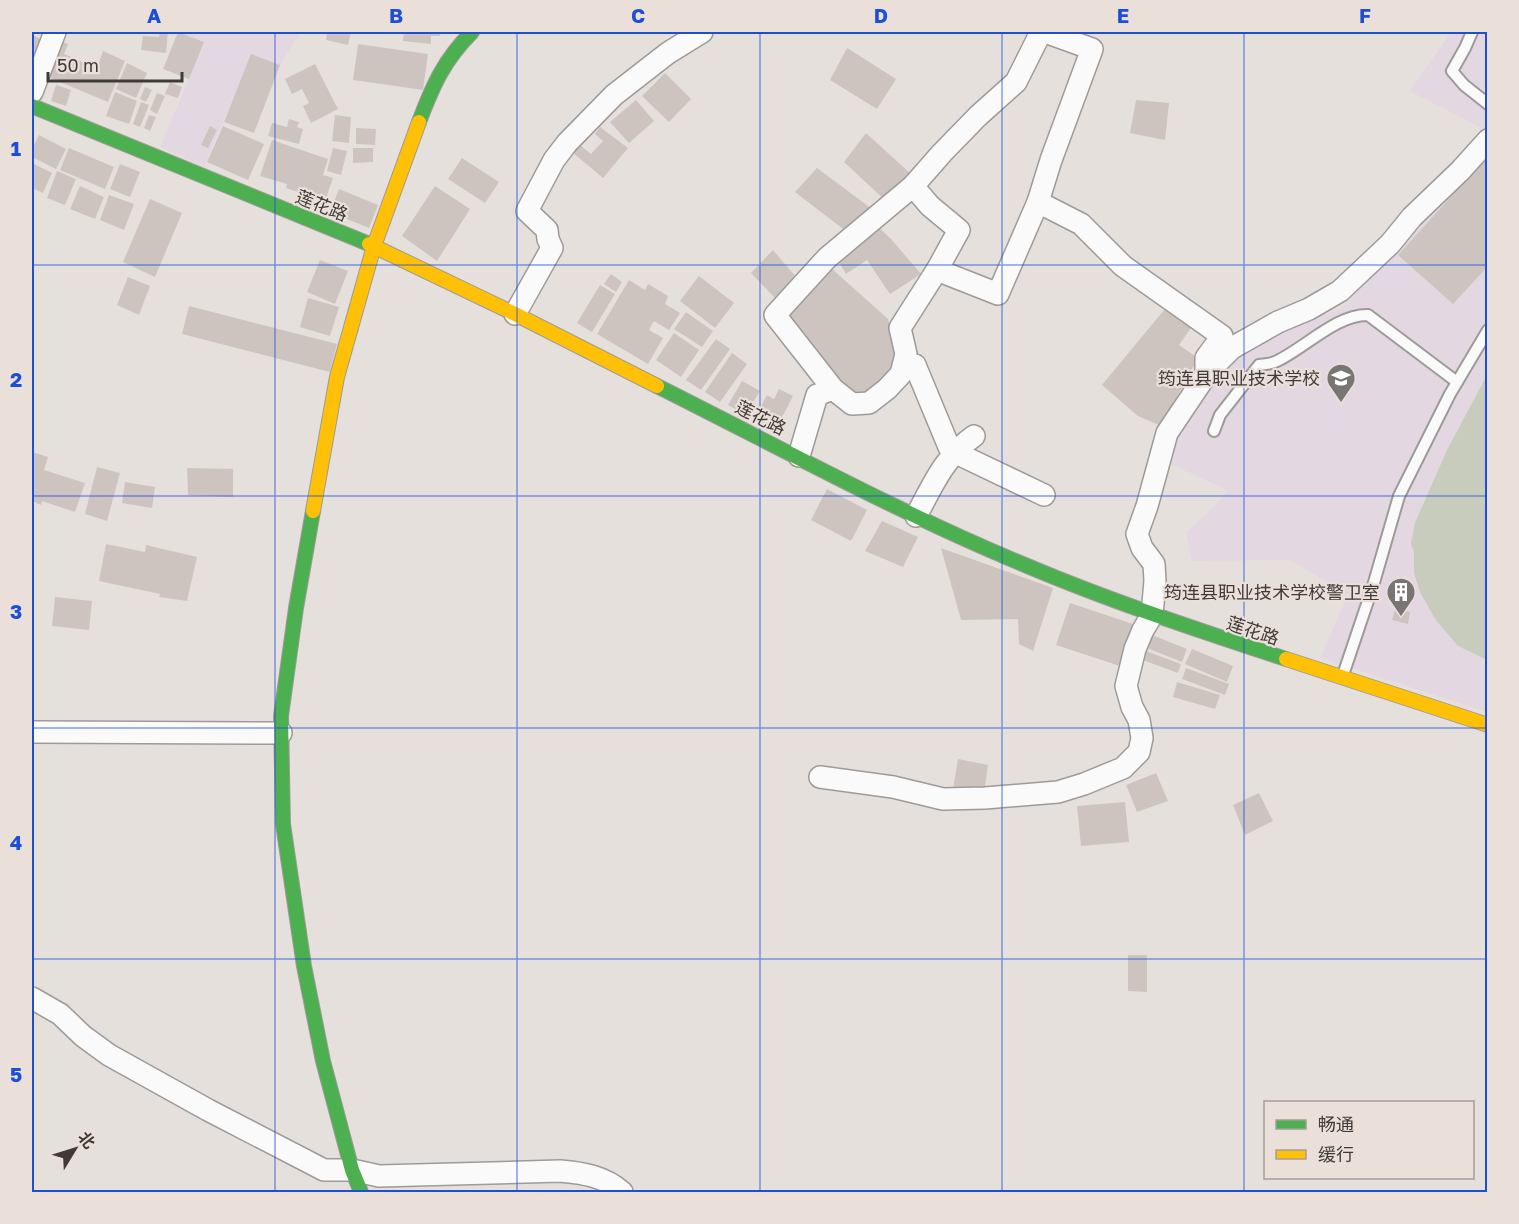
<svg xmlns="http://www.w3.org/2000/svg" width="1519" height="1224" viewBox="0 0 1519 1224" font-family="'Golos Text','Noto Sans SC',sans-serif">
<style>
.education{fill:#e3d8e1}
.green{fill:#c7ccbd}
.building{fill:#cdc4bf}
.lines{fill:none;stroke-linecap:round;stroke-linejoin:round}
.lane-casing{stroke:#9e9a98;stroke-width:14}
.street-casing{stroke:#9e9a98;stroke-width:24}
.fast-casing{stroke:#9e9a98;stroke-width:16}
.slow-casing{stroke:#9e9a98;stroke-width:16}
.lane{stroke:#fbfafa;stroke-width:10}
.street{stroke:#fbfafa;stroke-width:21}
.fast{stroke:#4caf50;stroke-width:14}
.slow{stroke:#ffc107;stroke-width:14}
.grid{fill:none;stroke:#1d4ed8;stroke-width:1.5;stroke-opacity:0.55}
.labels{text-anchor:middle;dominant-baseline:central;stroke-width:4.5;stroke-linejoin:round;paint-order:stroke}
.street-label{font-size:18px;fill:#3f3b39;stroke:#eadfd9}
.poi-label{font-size:18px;fill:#3f3b39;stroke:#eadfd9;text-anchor:end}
.neatline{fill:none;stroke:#1d4ed8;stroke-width:2}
.grid-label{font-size:20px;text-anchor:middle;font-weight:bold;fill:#1d4ed8}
</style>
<rect width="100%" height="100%" fill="#e6e0dd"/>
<g class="education">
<polygon points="178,32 301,32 280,65 262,113 232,101 204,167 160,147 204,42"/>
<polygon points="1451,32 1487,32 1487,131 1410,91"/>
<polygon points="1487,142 1487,712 1320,658 1348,595 1290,560 1192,561 1186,533 1229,491 1166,462 1176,429 1212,379 1239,352 1285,330 1342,308"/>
</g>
<polygon class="green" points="1487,375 1487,660 1458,646 1435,619 1420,592 1414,573 1414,553 1411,543 1415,523 1447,450"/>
<g class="building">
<polygon points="160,32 168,32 166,53 141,50 143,36 159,37"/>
<polygon points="178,32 204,42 189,79 163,69"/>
<polygon points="327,32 351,32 348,45 326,40"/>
<polygon points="404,32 440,32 440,36 431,36 431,44 403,41"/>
<polygon points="32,35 44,40 37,56 32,53"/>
<polygon points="57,40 68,44 64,54 97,68 103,51 125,61 108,102 43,75"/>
<polygon points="358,44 428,54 423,90 353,80"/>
<polygon points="847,48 896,79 877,109 830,80"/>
<polygon points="251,54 280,65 254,133 224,122"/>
<polygon points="127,63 147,73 136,98 116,89"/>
<polygon points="315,64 338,109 311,123 303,106 309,103 302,89 292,94 285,79"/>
<polygon points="665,73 691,99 669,122 642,96"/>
<polygon points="170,82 182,87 178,98 165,94"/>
<polygon points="56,85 71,90 66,106 51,101"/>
<polygon points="145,87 152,90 146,102 140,99"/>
<polygon points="115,92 137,101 129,124 106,116"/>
<polygon points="157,93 165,96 157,114 150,110"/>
<polygon points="636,100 654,121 629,143 610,122"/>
<polygon points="1136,100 1169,103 1165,140 1130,133"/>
<polygon points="141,102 149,105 140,127 133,124"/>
<polygon points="149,115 156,117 150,131 144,128"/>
<polygon points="335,115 351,117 349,143 332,141"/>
<polygon points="289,119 299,122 297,127 303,129 299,144 268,136 272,123 287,127"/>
<polygon points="210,126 217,130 208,148 201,145"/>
<polygon points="223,126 264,144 248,180 207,162"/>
<polygon points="600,127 628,148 603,178 572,152 579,144 591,154 603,141 595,134"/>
<polygon points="356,128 376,129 375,145 356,144"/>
<polygon points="866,133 913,176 887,202 844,162"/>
<polygon points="39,135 66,149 56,169 32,157 32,149"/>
<polygon points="272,140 328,159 323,175 333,178 325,201 286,188 287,184 260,176"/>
<polygon points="69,148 114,167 105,189 60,170"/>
<polygon points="333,148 347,151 341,175 327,171"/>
<polygon points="353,148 373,148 373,162 353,163"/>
<polygon points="1488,156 1488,266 1453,304 1398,255"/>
<polygon points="462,158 499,182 485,203 448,179"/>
<polygon points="32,163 52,173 43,193 32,188"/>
<polygon points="120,164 140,172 130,197 110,189"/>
<polygon points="817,168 872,209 847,232 795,192"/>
<polygon points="57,171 76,179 65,205 47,198"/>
<polygon points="80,186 104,197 95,219 70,209"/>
<polygon points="435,186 470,209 437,261 402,236"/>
<polygon points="339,189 378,205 369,228 330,212"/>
<polygon points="109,195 134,204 124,230 100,220"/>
<polygon points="150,199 182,213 155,277 123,262"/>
<polygon points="875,224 891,239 921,274 890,294 867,260 846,274 836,257"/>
<polygon points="773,250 797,278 775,298 751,273"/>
<polygon points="320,260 348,271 335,304 307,292"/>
<polygon points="831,268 888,319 899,348 895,371 865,396 836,383 785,314"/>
<polygon points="611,274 622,282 616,292 604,284"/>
<polygon points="699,276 734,303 715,328 680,301"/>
<polygon points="128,277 150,286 139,315 117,305"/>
<polygon points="629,280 645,290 648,284 668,296 665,304 680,313 669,330 654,321 649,330 663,338 648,364 597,334"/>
<polygon points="600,285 615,294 592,332 577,323"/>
<polygon points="308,298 339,307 330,336 300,327"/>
<polygon points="189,306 337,344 330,372 182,334"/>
<polygon points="1164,310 1191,328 1179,345 1198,358 1161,426 1138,416 1102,385"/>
<polygon points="686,312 713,331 702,347 674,329"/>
<polygon points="674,333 699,350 681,377 656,360"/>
<polygon points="716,339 730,349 701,390 686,380"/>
<polygon points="732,353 747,364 720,402 705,392"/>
<polygon points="742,381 760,391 753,402 757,405 749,417 728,405"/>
<polygon points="779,389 793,396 775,431 754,420 767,395 774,399"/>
<polygon points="32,452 48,457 44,470 85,483 75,512 42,501 41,505 32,501"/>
<polygon points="97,467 120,473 107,521 85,514"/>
<polygon points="187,468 233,469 233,497 188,495"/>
<polygon points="125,482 155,487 152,508 122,503"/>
<polygon points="827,489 867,510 851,541 811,520"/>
<polygon points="882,521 918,537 903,567 865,551"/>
<polygon points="106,544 145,552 146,545 197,557 187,601 159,597 160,594 99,581"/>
<polygon points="941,548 1053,588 1033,651 1019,644 1018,619 961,620"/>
<polygon points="55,597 92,601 89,630 52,626"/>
<polygon points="1070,603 1139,626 1126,668 1056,645"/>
<polygon points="1395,609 1410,612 1408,624 1392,620"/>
<polygon points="1147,633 1187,649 1182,662 1142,646"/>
<polygon points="1192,649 1233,666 1227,682 1185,664"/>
<polygon points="1143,650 1181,664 1178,673 1140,659"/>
<polygon points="1186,668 1229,684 1225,695 1182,679"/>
<polygon points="1177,682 1220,695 1215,709 1173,697"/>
<polygon points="958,759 988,765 984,794 953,789"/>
<polygon points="1156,773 1168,801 1137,812 1126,785"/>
<polygon points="1259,793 1273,821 1245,835 1233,805"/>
<polygon points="1125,802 1129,842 1081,846 1077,806"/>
<polygon points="1128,955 1147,955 1147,992 1128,991"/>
</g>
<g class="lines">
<g class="lane-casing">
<g id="lane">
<polyline points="1472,32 1465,48 1452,71 1464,85 1488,104"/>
<path d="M1214 431 1220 415 1259 365C1265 364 1272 364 1277 361 1305 348 1337 314 1368 315L1457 382"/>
<polyline points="1343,675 1373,586 1399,496 1450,394 1488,330"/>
</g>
</g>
<g class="street-casing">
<g id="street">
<polyline points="32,92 55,32"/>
<polyline points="913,186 930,206 959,230 937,270 998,294 1038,202 1051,160 1092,49 1045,32"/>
<polyline points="515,314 552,248 548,239 547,230 527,211 554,160 567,143 614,95 668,53 702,32"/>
<polyline points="915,365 949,447 954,452 1044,495"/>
<polyline points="1210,370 1232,348 1278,322 1309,309 1340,291 1390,244 1412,217 1460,171 1488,140"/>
<polyline points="833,389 852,404 869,403 887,389 901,374 906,354 900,328 937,270"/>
<polyline points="799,456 817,395 833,389 775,315 827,258 913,186 942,153 978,116 1016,82 1041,32"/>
<path d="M916 516C933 485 944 457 974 436"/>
<polyline points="32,732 281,733"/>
<polyline points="820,777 893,787 943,799 985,798 1058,792 1084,784 1123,768 1139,752 1142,738 1139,720 1132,707 1126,686 1135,649 1143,630 1152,615 1155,581 1154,564 1142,548 1137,534 1147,506 1167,433 1206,375 1206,358 1222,336 1123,266 1081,224 1038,202"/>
<path d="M32 998 60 1014 83 1036 109 1055 208 1110 324 1170H352L379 1176 560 1171C583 1173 604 1176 622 1192"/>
</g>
</g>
<g class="fast-casing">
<g id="fast">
<polyline points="32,106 369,244"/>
<path d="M419 122C433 85 444 60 472 32"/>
<path d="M657 386C779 447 899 513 1025 565 1110 601 1198 630 1286 659"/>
<polyline points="313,511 296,608 281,716 283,824 304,966 323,1061 352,1170 361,1192"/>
</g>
</g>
<g class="slow-casing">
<g id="slow">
<polyline points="369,244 515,314 657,386"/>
<polyline points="313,511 337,377 374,246 419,122"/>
<polyline points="1286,659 1488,725"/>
</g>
</g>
<use href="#lane" class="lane"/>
<use href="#street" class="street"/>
<use href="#fast" class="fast"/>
<use href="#slow" class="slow"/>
</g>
<path class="grid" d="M275 32V1192M517 32V1192M760 32V1192M1002 32V1192M1244 32V1192M32 265H1488M32 496H1488M32 728H1488M32 959H1488"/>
<defs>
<g id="school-pin" transform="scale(1.5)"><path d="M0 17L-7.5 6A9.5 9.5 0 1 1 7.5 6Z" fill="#797572" stroke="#eadfd9"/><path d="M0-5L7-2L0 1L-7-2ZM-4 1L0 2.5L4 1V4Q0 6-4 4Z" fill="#fff"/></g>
<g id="building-pin" transform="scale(1.5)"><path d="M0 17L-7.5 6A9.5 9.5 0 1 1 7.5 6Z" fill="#797572" stroke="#eadfd9"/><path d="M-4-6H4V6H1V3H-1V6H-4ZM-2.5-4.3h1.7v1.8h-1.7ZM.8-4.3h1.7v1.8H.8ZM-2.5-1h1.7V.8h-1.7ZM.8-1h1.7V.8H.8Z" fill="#fff"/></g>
</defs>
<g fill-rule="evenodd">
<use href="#school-pin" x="1341" y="378"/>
<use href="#building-pin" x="1401" y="592"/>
</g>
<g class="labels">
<g class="street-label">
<text transform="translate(322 205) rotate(22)">莲花路</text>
<text transform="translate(761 417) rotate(27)">莲花路</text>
<text transform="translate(1253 630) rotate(18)">莲花路</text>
</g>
<g class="poi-label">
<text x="1320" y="378">筠连县职业技术学校</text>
<text x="1380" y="592">筠连县职业技术学校警卫室</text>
</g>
</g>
<rect width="1519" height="1224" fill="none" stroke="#eadfd9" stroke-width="66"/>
<rect x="1264" y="1101" width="210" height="78" fill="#eadfd9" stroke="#a69d99" stroke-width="1.5"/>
<rect x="1276" y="1120" width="30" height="9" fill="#4caf50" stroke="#a69d99" stroke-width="1.5"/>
<text x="1318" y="1131" font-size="18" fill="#3f3b39">畅通</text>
<rect x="1276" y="1150" width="30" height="9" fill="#ffc107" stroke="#a69d99" stroke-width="1.5"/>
<text x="1318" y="1161" font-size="18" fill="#3f3b39">缓行</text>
<g transform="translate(75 1149) rotate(52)" stroke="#eadfd9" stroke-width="4.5" paint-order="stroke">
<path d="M0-4.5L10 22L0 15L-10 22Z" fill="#3f3b39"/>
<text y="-9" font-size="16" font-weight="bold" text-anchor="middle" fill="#3f3b39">北</text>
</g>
<path d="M48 72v9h134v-9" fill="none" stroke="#3f3b39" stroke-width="3"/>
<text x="57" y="72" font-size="18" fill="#3f3b39" stroke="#eadfd9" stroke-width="4.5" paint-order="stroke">50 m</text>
<rect x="33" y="33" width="1453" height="1158" class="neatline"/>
<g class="grid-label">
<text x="154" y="23">A</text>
<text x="396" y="23">B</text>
<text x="638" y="23">C</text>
<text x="881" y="23">D</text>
<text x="1123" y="23">E</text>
<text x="1365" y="23">F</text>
<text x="16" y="156">1</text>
<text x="16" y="387">2</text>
<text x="16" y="619">3</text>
<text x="16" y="850">4</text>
<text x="16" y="1082">5</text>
</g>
</svg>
